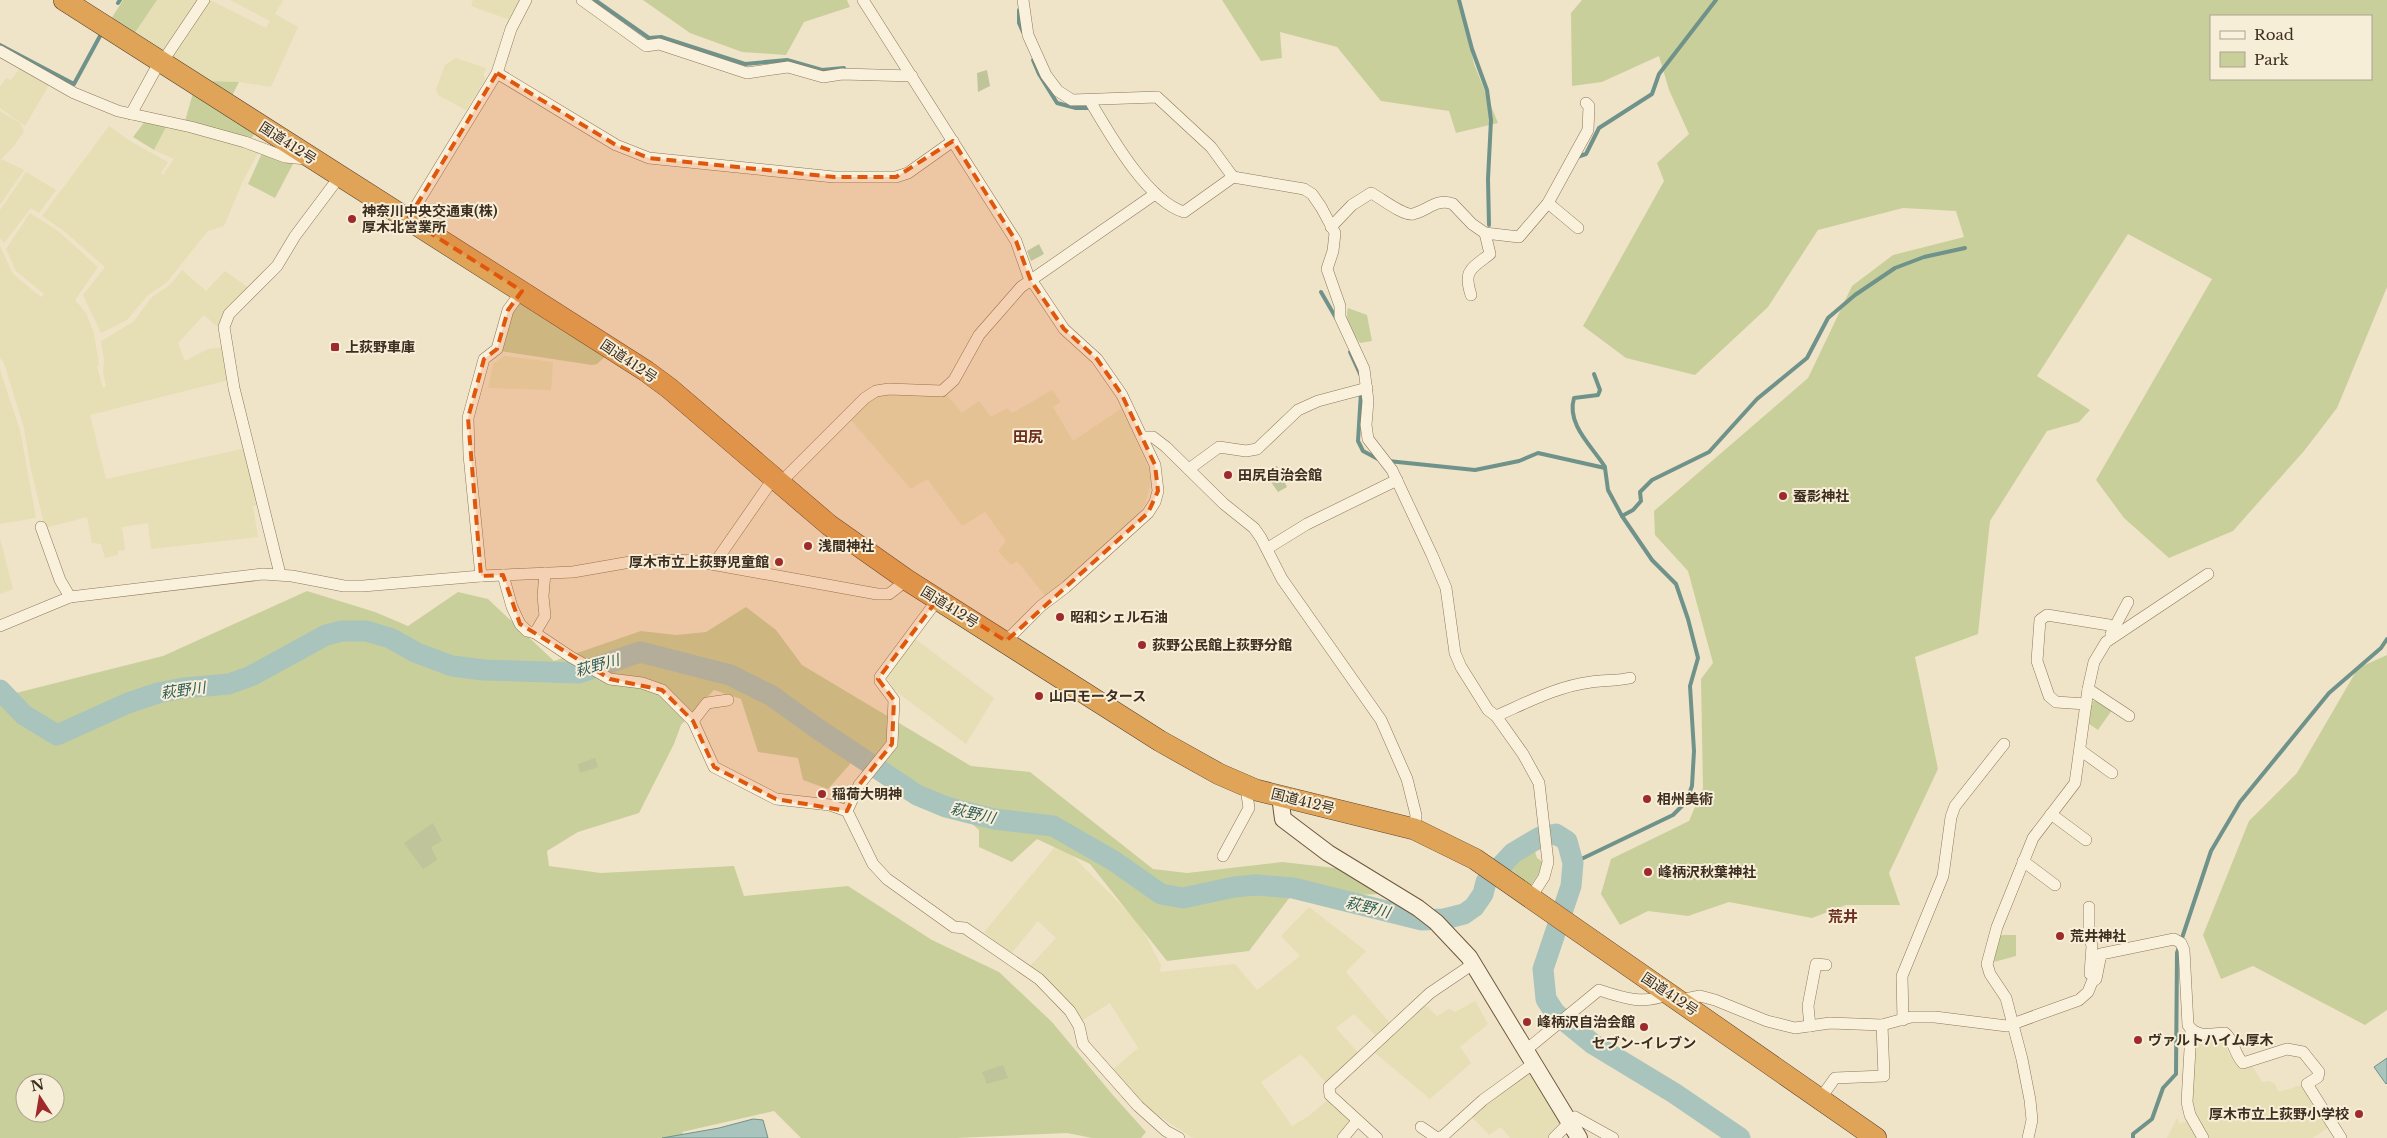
<svg xmlns="http://www.w3.org/2000/svg" width="2387" height="1138" viewBox="0 0 2387 1138" font-family="'Libre Baskerville','Noto Sans JP',serif">
<style>
.farmland{fill:#e6deb5}
.green{fill:#c9cf9b;fill-rule:evenodd}
.cemetery{fill:#bfc49a}
.water{fill:#a9c4bc;stroke:#6f938a}
.lines{fill:none;stroke-linecap:round;stroke-linejoin:round}
.stream{stroke:#6f938a;stroke-width:4}
.river{stroke:#a9c4bc;stroke-width:21}
.street-casing{stroke:#8d765c;stroke-width:12}
.secondary-casing{stroke:#6f573f;stroke-width:18}
.highway-casing{stroke:#5b4430;stroke-width:22}
.street{stroke:#faf1dc;stroke-width:11}
.secondary{stroke:#faf1dc;stroke-width:16}
.highway{stroke:#e0a458;stroke-width:21}
.marked{fill:#df570d;fill-opacity:0.2;stroke:#df570d;stroke-width:4;stroke-dasharray:10 6;stroke-linejoin:round}
.poi-dot{fill:#9e2a2b;stroke:#f7eed8;stroke-width:2}
.labels{text-anchor:middle;dominant-baseline:central;stroke-width:4;stroke-linejoin:round;paint-order:stroke}
.street-label{font-size:14px;fill:#3d2e20;stroke:#f7eed8}
.poi-label{font-size:14px;font-weight:bold;fill:#3d2e20;stroke:#f7eed8;text-anchor:start}
.neighbourhood-label{font-size:15px;font-weight:bold;fill:#6b2e1e;stroke:#f7eed8}
.water-label{font-size:15px;font-style:italic;fill:#2f5d5a;stroke:#f7eed8}
</style>
<rect width="100%" height="100%" fill="#f0e4c8"/>
<g class="farmland">
<polygon points="157,0 199,0 163,53 134,34"/>
<polygon points="210,0 266,28 270,21 230,0 283,0 275,14 298,27 271,87 239,82 208,81 172,59 179,41"/>
<polygon points="473,0 522,0 510,20 471,6"/>
<polygon points="456,58 486,68 483,75 486,78 466,110 438,95 436,89 445,65"/>
<polygon points="21,67 50,83 25,126 0,108 0,87 6,78 11,80"/>
<polygon points="0,111 20,123 24,131 13,147 1,159 24,170 0,205"/>
<polygon points="167,125 259,151 242,183 224,226 208,231 167,282 147,296 127,320 101,333 83,295 105,267 64,231 42,216 109,126 130,141 168,162 161,173 163,175 174,159 154,150"/>
<polygon points="26,172 56,190 39,213 31,208 4,243 0,238 0,210"/>
<polygon points="30,213 58,231 98,267 75,300 86,313 94,333 99,365 97,367 103,388 106,386 103,372 104,360 101,341 133,322 152,297 170,285 182,270 206,291 225,271 249,288 220,329 204,315 178,343 185,361 208,349 223,347 229,380 90,415 106,479 246,448 261,505 253,506 258,537 151,549 148,523 122,527 125,550 118,551 118,555 105,558 101,544 92,543 87,517 45,528 30,465 24,428 4,363 0,358 0,246 13,274 41,297 44,294 16,271 6,249"/>
<polygon points="504,356 553,362 551,390 488,388 493,364"/>
<polygon points="0,370 20,430 36,518 0,524"/>
<polygon points="1052,390 1061,402 1053,407 1073,441 1122,408 1149,469 1151,482 1145,504 1135,519 1046,597 1017,561 1011,565 998,551 1006,541 985,512 962,526 928,480 922,482 911,489 850,419 875,394 945,393 962,413 979,401 991,417 1007,408 1012,413"/>
<polygon points="0,538 13,589 0,594"/>
<polygon points="914,638 994,698 966,744 893,689 887,677"/>
<polygon points="1059,842 1139,923 1161,965 1160,972 1235,964 1257,990 1300,956 1281,936 1309,907 1366,951 1346,972 1390,1023 1377,1037 1354,1014 1336,1028 1359,1054 1326,1083 1301,1054 1261,1082 1292,1126 1309,1116 1330,1098 1350,1117 1350,1123 1337,1138 1193,1138 1148,1109 1111,1071 1138,1048 1110,1003 1080,1022 1029,967 1056,938 1038,921 1010,955 984,932"/>
<polygon points="1475,1001 1488,1024 1460,1047 1471,1063 1430,1099 1374,1052 1425,1005 1437,1016 1449,1009 1455,1012"/>
<polygon points="2223,1037 2229,1054 2238,1064 2253,1067 2262,1082 2269,1081 2275,1084 2279,1092 2304,1084 2329,1127 2313,1138 2209,1138 2193,1111 2190,1100 2195,1041 2198,1039"/>
<polygon points="1532,1071 1561,1120 1559,1129 1549,1138 1510,1138 1501,1127 1489,1135 1471,1116 1512,1082"/>
<polygon points="2177,1118 2180,1124 2187,1121 2197,1138 2167,1138"/>
</g>
<g class="green">
<polygon points="123,0 157,0 134,34 111,19"/>
<polygon points="643,0 847,0 850,7 804,22 786,55 742,52 690,33"/>
<polygon points="1222,0 1460,0 1474,64 1498,123 1456,133 1449,111 1381,101 1337,47 1280,32 1282,58 1261,61"/>
<path d="M1582 0H2387V287L2337 408 2304 451 2233 531 2169 558 2124 518 2096 480 2212 279 2128 234 2037 376 2090 410 2079 422 2047 431 1990 521 1978 634 1915 657 1938 769 1889 873 1900 905H1846L1812 918 1729 902 1688 916 1648 911 1620 925 1601 894 1611 859 1689 821 1703 788 1701 679 1713 663 1688 571 1655 535 1654 511 1808 378 1852 286 1893 255 1964 237 1956 211 1903 208 1818 230 1768 307 1695 375 1626 358 1583 326 1664 181 1657 163 1689 134 1669 90 1659 56 1602 82 1572 86 1571 13ZM2211 16H2371V79H2211Z"/>
<polygon points="208,81 239,82 232,96"/>
<polygon points="193,93 255,133 250,140 185,121"/>
<polygon points="146,120 167,125 154,150 133,137"/>
<polygon points="263,151 293,164 275,198 248,184"/>
<polygon points="520,303 606,356 597,364 592,365 500,351 511,311"/>
<path d="M1348 308 1367 315 1372 341 1360 343C1353 334 1344 320 1348 308Z"/>
<path d="M307 591 375 612 408 626 458 592 488 599 554 661 641 631 676 635 706 632 746 607 776 630 802 665 971 766 1030 772 1153 869 1187 873 1282 862 1344 869 1379 894 1355 895 1330 889 1290 897 1249 951 1167 961 1090 864 1037 839 1012 862 979 847V830L939 794 851 763 828 789 803 780 798 758 758 752 741 699 714 690 681 725 674 744 639 813 578 832 547 851 549 866 601 873 734 866 744 896 848 886 932 940 999 972 1052 1022 1112 1094 1146 1132 1141 1138H1092L1067 1133 956 1138H801L774 1111 682 1132 686 1138H0V697L163 656ZM25 1083H55V1113H25Z"/>
<polygon points="2387,655 2387,1010 2365,1025 2253,966 2221,979 2203,935 2249,821 2297,773 2358,668"/>
<polygon points="2096,700 2112,710 2098,730 2089,724 2092,702"/>
<polygon points="1531,848 1534,848 1537,858 1543,862 1540,872 1531,885 1510,869 1520,857"/>
<polygon points="2002,935 2016,935 2016,956 1994,962 1998,939"/>
</g>
<g class="cemetery">
<polygon points="987,70 990,86 978,92 977,73"/>
<polygon points="1039,244 1044,254 1031,261 1027,251"/>
<polygon points="1277,466 1287,487 1278,492 1264,472"/>
<polygon points="595,758 598,767 580,773 578,764"/>
<polygon points="433,823 442,841 431,847 437,860 423,869 404,843"/>
<polygon points="1003,1065 1008,1078 987,1084 982,1072"/>
</g>
<g class="water">
<polygon points="2387,1058 2387,1083 2386,1084 2374,1067"/>
<polygon points="753,1119 763,1120 768,1138 662,1138 719,1128"/>
</g>
<g class="lines">
<g class="stream">
<polyline points="595,0 649,38 661,37 745,64 787,60 822,70 844,68"/>
<polyline points="1459,0 1472,49 1487,90 1491,120 1488,179 1489,225"/>
<polyline points="118,3 120,0"/>
<polyline points="1019,10 1019,23 1023,32"/>
<polyline points="0,45 74,84 100,36"/>
<polyline points="1033,60 1039,74 1057,103 1076,108 1090,108"/>
<polyline points="1577,157 1586,154 1599,128 1652,94 1659,74 1716,0"/>
<polyline points="1321,292 1336,318"/>
<polyline points="1350,352 1361,376"/>
<path d="M1594 374 1600 390 1598 395 1574 398C1566 425 1593 447 1605 467"/>
<polyline points="1361,392 1358,441 1363,451 1378,459"/>
<polyline points="1388,461 1475,470 1519,461 1538,453 1605,468 1608,490 1622,516 1652,560 1676,584 1688,619 1698,658 1690,686 1694,751 1692,786 1686,802 1673,815 1573,863"/>
<polyline points="1622,516 1633,510 1641,501 1640,492 1652,480 1709,452 1757,399 1807,358 1828,318 1855,295 1895,268 1924,257 1965,248"/>
<polyline points="2133,1138 2133,1134 2152,1119 2163,1088 2176,1074 2177,953 2211,851 2240,802 2329,693 2381,648 2387,639"/>
</g>
<polyline class="river" points="0,690 24,715 57,735 128,703 158,693 184,688 229,684 251,676 326,635 342,631 366,631 390,638 417,653 452,666 484,670 579,673 640,652 730,675 772,696 815,727 917,795 946,807 994,819 1053,826 1114,861 1161,894 1183,898 1234,887 1256,885 1293,888 1422,920 1444,919 1464,914 1474,907 1483,894 1486,882 1513,853 1540,837 1556,834 1567,841 1573,863 1571,886 1543,969 1546,999 1555,1013 1593,1044 1674,1093 1740,1138"/>
<g class="street-casing">
<g id="street">
<polyline points="582,0 646,46 659,44 747,73 788,67 823,77 842,74 912,76"/>
<polyline points="863,0 1016,241 1028,275 1064,329 1097,359 1122,395 1155,465 1158,491 1155,502 1148,513 1066,587 1041,606 1006,641"/>
<polyline points="1023,0 1028,35 1046,75 1058,91 1072,100 1157,97 1211,147 1233,177 1304,189 1312,194 1321,207 1335,233 1333,251 1327,269 1340,306 1340,317 1364,369 1368,401 1366,425 1368,439 1392,470 1432,555 1446,588 1455,653 1461,667 1488,710 1496,716 1523,754 1539,783 1548,862 1544,877 1531,897"/>
<polyline points="0,51 74,93 118,111 191,127 245,142 285,157 306,159"/>
<polyline points="497,73 511,29 526,0"/>
<path d="M1090 101C1109 133 1147 201 1184 212L1233 177"/>
<polyline points="131,114 160,61 167,55 204,0"/>
<polyline points="1548,203 1578,228"/>
<polyline points="408,219 497,73 616,145 649,158 834,177 896,177 908,173 953,141"/>
<path d="M1331 227 1352 205 1371 193C1381 198 1403 216 1413 214 1429 210 1436 198 1453 204L1472 224 1485 233"/>
<path d="M1471 295C1463 270 1471 269 1490 254L1485 233 1519 237 1548 203 1588 130 1589 106 1586 103"/>
<polyline points="1142,437 1153,437 1166,447 1224,504 1254,528 1261,538 1282,579 1381,720 1407,779 1416,815 1414,829"/>
<polyline points="1189,469 1219,447 1246,451 1257,449 1298,410 1318,401 1367,388"/>
<polyline points="779,484 865,398 876,391 889,389 942,391 954,380 979,335 1021,287 1155,194"/>
<polyline points="41,527 60,580 70,597"/>
<polyline points="1268,548 1307,524 1397,480"/>
<polyline points="714,564 773,479"/>
<polyline points="280,574 234,388 224,327 229,314 277,266 295,236 340,176"/>
<polyline points="503,575 512,607 520,624 527,631 535,633 571,657 610,679 642,683 662,690 693,721 707,703 728,700"/>
<polyline points="481,576 469,455 468,418 484,359 497,349 508,310 522,291"/>
<polyline points="0,626 70,597 263,574 292,576 344,586 363,586 481,576 573,572 636,561 689,560 877,594 889,594 907,580"/>
<polyline points="535,633 545,616 543,596 545,573"/>
<polyline points="2111,634 2128,602"/>
<polyline points="2088,689 2129,716"/>
<polyline points="2086,704 2056,702 2049,696 2037,661 2040,620 2047,615 2109,625 2114,629"/>
<path d="M1496 716C1526 703 1558 686 1591 682 1605 680 1617 681 1630 678"/>
<polyline points="693,721 714,767 776,799 830,805 847,811 873,864 887,879 954,927 965,928 1039,979 1070,1011 1079,1026 1083,1044 1138,1106 1166,1131 1179,1138"/>
<polyline points="2080,750 2112,773"/>
<polyline points="847,811 859,785 892,744 894,700 880,681 880,677 938,599"/>
<polyline points="2051,814 2086,840"/>
<polyline points="1223,856 1249,808 1247,795 1250,787"/>
<polyline points="2023,861 2055,885"/>
<polyline points="2089,907 2089,935 2092,946 2090,974"/>
<path d="M1680 1000 1700 996 1715 1000 1767 1021 1795 1028 1830 1023 1882 1025 1911 1017H1935L2007 1026 2079 1000 2088 992 2092 982 2096 979 2101 954 2174 939 2181 943 2184 950 2188 1025C2196 1038 2211 1034 2225 1033 2234 1040 2234 1054 2243 1063L2287 1049 2303 1052 2319 1072 2318 1077 2307 1084 2341 1138"/>
<polyline points="1903,1020 1902,976 1943,876 1951,817 1955,806 2004,744"/>
<polyline points="1810,1026 1808,1006 1816,964 1826,965"/>
<polyline points="2191,1031 2187,1102 2190,1115 2203,1138"/>
<path d="M1526 1050 1599 990C1623 998 1646 1006 1670 993"/>
<polyline points="1820,1099 1835,1078 1884,1076 1882,1025"/>
<polyline points="1421,1127 1437,1138 1443,1136 1483,1100 1534,1063"/>
<polyline points="1343,1138 1357,1121"/>
<polyline points="1377,1138 1330,1095 1329,1087 1430,993 1473,964"/>
<polyline points="1554,1138 1575,1117 1613,1138"/>
<polyline points="2028,1138 2032,1120 2030,1100 2022,1059 2006,998 1990,974 1987,964 1997,927 2033,838 2075,783 2088,689 2094,662 2106,642 2208,574"/>
</g>
</g>
<g class="secondary-casing">
<polyline id="secondary" points="1280,796 1283,819 1328,853 1418,908 1436,922 1469,957 1579,1138"/>
</g>
<g class="highway-casing">
<polyline id="highway" points="64,0 646,371 669,388 829,525 907,580 1160,741 1219,774 1256,790 1414,829 1475,859 1876,1138"/>
</g>
<use href="#street" class="street"/>
<use href="#secondary" class="secondary"/>
<use href="#highway" class="highway"/>
</g>
<path class="marked" d="M497 73 616 145 649 158 834 177H896L953 141 1016 241 1031 281 1064 329 1097 359 1122 395 1155 465 1158 491 1148 513 1006 641 938 599 878 679 894 700 892 744 859 785 847 811 776 799 714 767 693 721 662 690 610 679 520 624 503 575 481 576 468 418 484 359 497 349 508 310 522 291 408 219Z"/>
<g class="poi-dot">
<circle cx="352" cy="219" r="5"/>
<rect x="330" y="342" width="10" height="10" rx="2.5"/>
<circle cx="1228" cy="475" r="5"/>
<circle cx="1783" cy="496" r="5"/>
<circle cx="808" cy="546" r="5"/>
<circle cx="779" cy="562" r="5"/>
<circle cx="1060" cy="617" r="5"/>
<circle cx="1142" cy="645" r="5"/>
<circle cx="1039" cy="696" r="5"/>
<circle cx="822" cy="794" r="5"/>
<circle cx="1647" cy="799" r="5"/>
<circle cx="1648" cy="872" r="5"/>
<circle cx="2060" cy="936" r="5"/>
<circle cx="1527" cy="1022" r="5"/>
<circle cx="1644" cy="1027" r="5"/>
<circle cx="2138" cy="1040" r="5"/>
<circle cx="2359" cy="1114" r="5"/>
</g>
<g class="labels">
<g class="street-label">
<text transform="translate(288 143) rotate(33)">国道412号</text>
<text transform="translate(629 361) rotate(34)">国道412号</text>
<text transform="translate(950 607) rotate(32)">国道412号</text>
<text transform="translate(1303 801) rotate(14)">国道412号</text>
<text transform="translate(1670 994) rotate(34)">国道412号</text>
</g>
<g class="poi-label">
<text x="362" y="211">神奈川中央交通東(株)<tspan x="362" dy="16">厚木北営業所</tspan></text>
<text x="345" y="347">上荻野車庫</text>
<text x="1238" y="475">田尻自治会館</text>
<text x="1793" y="496">蚕影神社</text>
<text x="818" y="546">浅間神社</text>
<text x="769" y="562" text-anchor="end">厚木市立上荻野児童館</text>
<text x="1070" y="617">昭和シェル石油</text>
<text x="1152" y="645">荻野公民館上荻野分館</text>
<text x="1049" y="696">山口モータース</text>
<text x="832" y="794">稲荷大明神</text>
<text x="1657" y="799">相州美術</text>
<text x="1658" y="872">峰柄沢秋葉神社</text>
<text x="2070" y="936">荒井神社</text>
<text x="1537" y="1022">峰柄沢自治会館</text>
<text x="2148" y="1040">ヴァルトハイム厚木</text>
<text x="1644" y="1043" text-anchor="middle">セブン-イレブン</text>
<text x="2349" y="1114" text-anchor="end">厚木市立上荻野小学校</text>
</g>
<g class="neighbourhood-label">
<text x="1028" y="436">田尻</text>
<text x="1843" y="916">荒井</text>
</g>
<g class="water-label">
<text transform="translate(597 665) rotate(-15)">萩野川</text>
<text transform="translate(183 690) rotate(-8)">萩野川</text>
<text transform="translate(973 813) rotate(13)">萩野川</text>
<text transform="translate(1368 907) rotate(14)">萩野川</text>
</g>
</g>
<rect x="2210" y="15" width="162" height="65" fill="#f7eed8" stroke="#ada18e"/>
<rect x="2220" y="31" width="25" height="8" fill="#faf1dc" stroke="#ada18e"/>
<text x="2254" y="40" font-size="15" fill="#3d2e20">Road</text>
<rect x="2220" y="52" width="25" height="15" fill="#c9cf9b" stroke="#ada18e"/>
<text x="2254" y="65" font-size="15" fill="#3d2e20">Park</text>
<g transform="translate(40 1098) rotate(348)"><circle r="24" fill="#f7eed8" stroke="#ada18e"/>
<path d="M0-4L9 19L0 12L-9 19Z" fill="#9e2a2b"/>
<text y="-8" font-size="14" font-weight="bold" text-anchor="middle" fill="#3d2e20">N</text>
</g>
</svg>
